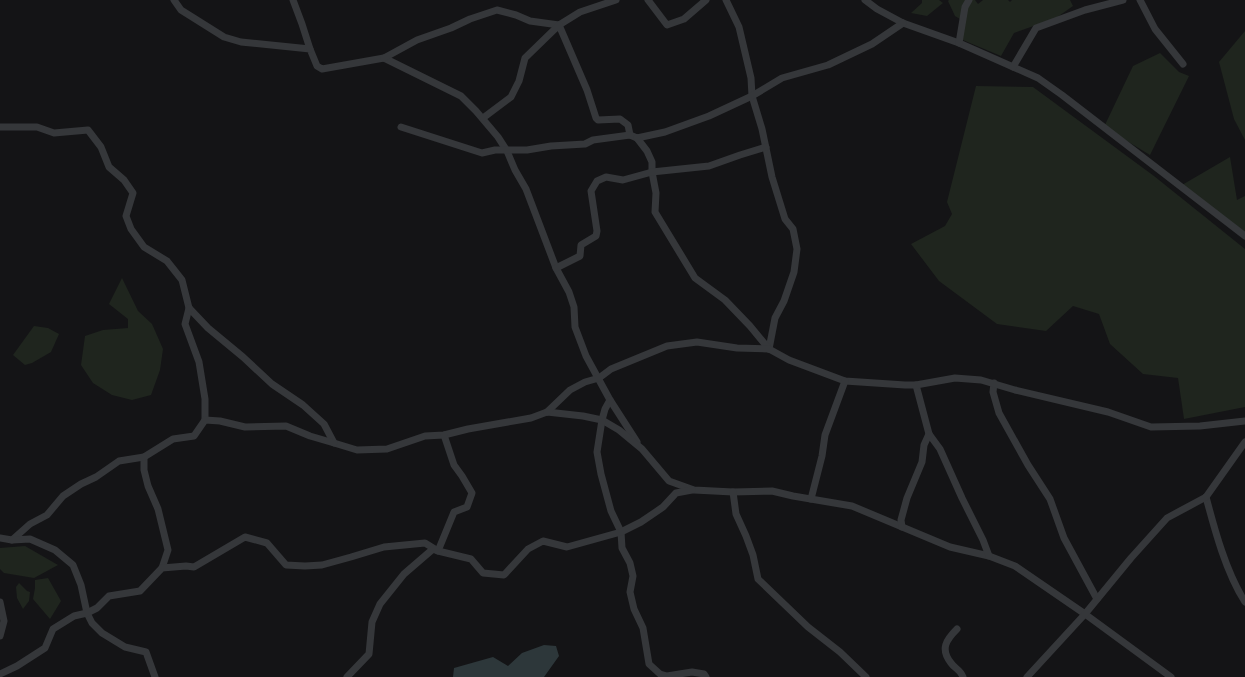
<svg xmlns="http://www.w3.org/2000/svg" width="1245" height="677" viewBox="0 0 1245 677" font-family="'IBM Plex Sans',sans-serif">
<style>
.green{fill:#1f251e}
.water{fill:#2d373a}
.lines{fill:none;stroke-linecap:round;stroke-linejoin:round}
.minor{stroke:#35373a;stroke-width:7}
</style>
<rect width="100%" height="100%" fill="#141416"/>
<g class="green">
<polygon points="922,0 939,0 943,3 927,16 911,13 922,3"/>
<polygon points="949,0 975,0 978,4 983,0 1008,0 1010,2 1012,0 1070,0 1073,6 1056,18 1014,33 1001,56 958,38 960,19 955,16 948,1"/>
<polygon points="1245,31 1245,140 1234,119 1219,62"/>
<polygon points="1160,53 1179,72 1189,76 1150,155 1104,127 1133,66"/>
<polygon points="976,86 1033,87 1154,176 1245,249 1245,407 1184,419 1178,378 1143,374 1110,344 1099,314 1073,306 1046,331 997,324 939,281 911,244 945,226 952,214 947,202"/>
<polygon points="1230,157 1237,200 1245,196 1245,232 1182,185"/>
<polygon points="122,278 138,311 152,324 163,349 160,370 151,395 132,400 112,395 93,383 81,365 85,336 103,330 128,328 128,319 109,304"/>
<polygon points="34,326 48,328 59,334 51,352 32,363 25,365 13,355"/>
<polygon points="25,546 58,565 34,578 4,573 0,569 0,548"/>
<polygon points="48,578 61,601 50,619 33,599 35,588 35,580"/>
<polygon points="19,583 27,591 30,592 29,601 23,609 17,598 16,587"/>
</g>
<polygon class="water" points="544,645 556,646 559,656 544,677 453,677 454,668 493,657 508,666 522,653"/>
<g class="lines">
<g class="minor">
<polyline points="174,0 181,10 224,37 241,42 310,49 317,66 322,69 384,58 461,96 476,111 498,137 507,151 515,170 526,189 556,268 569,292 574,307 575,327 586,356 610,400 637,442"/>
<polyline points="293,0 302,24 310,49"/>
<polyline points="648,0 667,25 684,19 706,0"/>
<polyline points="726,0 739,27 751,78 752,96 762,129 772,177 785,219 793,229 797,249 794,272 784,301 775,318 769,349"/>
<polyline points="865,0 877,9 903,23 959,43 1038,78 1062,95 1245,236"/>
<polyline points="1140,0 1155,29 1183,64"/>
<polyline points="959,43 965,7 969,0"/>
<polyline points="384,58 417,40 451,28 470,19 497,10 516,15 530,21 559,25 580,12 616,0"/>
<polyline points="1013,67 1036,28 1085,10 1123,0"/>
<polyline points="483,118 511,97 519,81 525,58 559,25 587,90 596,118 598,120 620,119 628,125 630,135"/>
<polyline points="0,127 37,127 54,133 88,130 101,147 109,167 124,180 133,193 126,216 131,229 144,247 167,261 182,280 189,308 208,328 243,357 272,384 303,405 324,424 334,443 357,450 387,449 425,436 444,435 468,429 531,418 547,412 583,416 602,420 619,430 642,449 669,481 694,490 733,492 772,491 793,496 852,506 950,547 989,556 1015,566 1085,614 1171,677"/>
<polyline points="401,127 482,153 495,150 527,150 551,146 585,144 593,140 630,135 637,138 665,132 709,116 752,96 782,78 828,65 872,44 903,23"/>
<polyline points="637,138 647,151 652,162 652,172 656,193 655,212 695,278 725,300 750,326 769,349"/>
<polyline points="556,268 580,256 581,245 596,236 597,231 591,191 597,181 606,177 623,180 652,172 709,166 740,155 766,147"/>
<polyline points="189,308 185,324 199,362 205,399 205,420"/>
<polyline points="994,383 993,392 999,413 1028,465 1050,499 1064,538 1097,599"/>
<polyline points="916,385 929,434 940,449 962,498 983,540 989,556"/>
<polyline points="610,400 605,409 602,420 597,452 601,474 611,511 621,532 622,548 630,563 633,576 630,592 634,609 643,628 649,664 660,674 667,676 692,672 704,674 706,677"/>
<polyline points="547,412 570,390 585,382 599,378 611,369 667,346 697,342 737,348 769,349 789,360 845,381 905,385 916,385 955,378 981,380 1015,390 1108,412 1151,427 1200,426 1245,421"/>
<polyline points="144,457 144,470 148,486 158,509 168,550 162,568"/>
<polyline points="733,492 736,514 746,536 753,555 758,579 808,627 840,652 866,677"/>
<path d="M1206 497C1215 531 1226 572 1245 602"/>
<polyline points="811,499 822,456 825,435 845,381"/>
<polyline points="902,527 901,520 907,498 922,462 924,445 929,434"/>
<polyline points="0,538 12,540 30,524 47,515 63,496 81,484 96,477 119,461 144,457 173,439 194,436 205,420 220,421 245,427 286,426 310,436 334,443"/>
<polyline points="12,540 30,539 55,550 73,565 81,585 87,613 92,623 102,633 125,647 146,652 155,677"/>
<polyline points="0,602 4,621 0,636"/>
<path d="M957 629C946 640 940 649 951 663 955 669 960 669 963 677"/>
<polyline points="0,674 17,666 45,648 53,629 74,616 87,613 97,608 109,596 140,591 162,568 186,566 194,567 245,537 267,543 286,565 305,566 322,565 351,557 384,547 425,543 438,551 471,559 483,573 504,575 528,549 543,541 567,547 621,532 641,522 663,507 676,493 692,490"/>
<polyline points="347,677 369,654 372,622 380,604 404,574 433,549 438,551 454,512 467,507 472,493 462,476 454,465 444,435"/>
<polyline points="1027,677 1085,614 1131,558 1167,518 1206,497 1245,442"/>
</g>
</g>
</svg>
